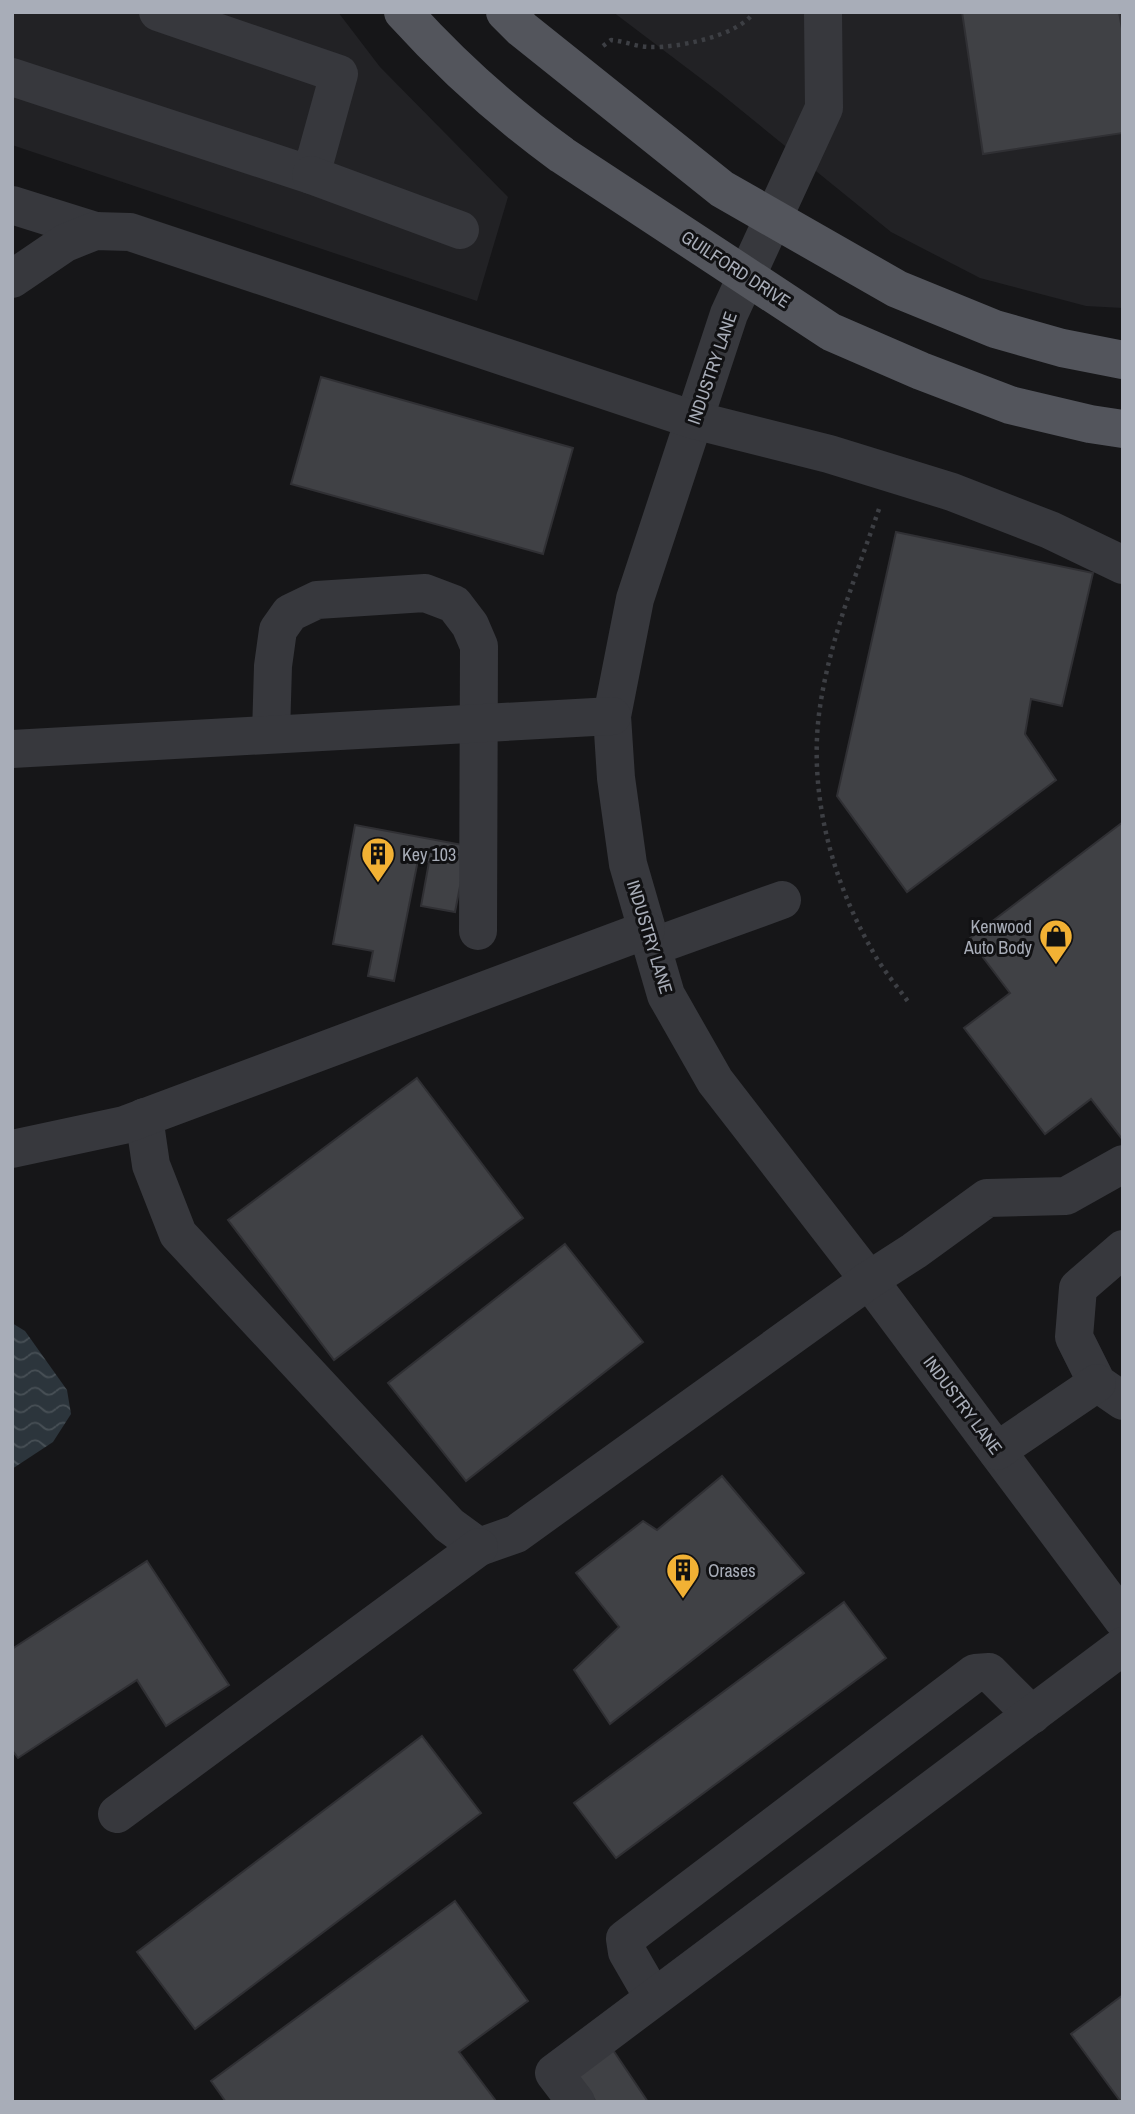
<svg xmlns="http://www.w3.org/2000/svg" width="1135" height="2114" viewBox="0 0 1135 2114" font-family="'Archivo Narrow',sans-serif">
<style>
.built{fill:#222225}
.water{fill:url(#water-waves)}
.building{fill:#404145;stroke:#303034;stroke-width:2}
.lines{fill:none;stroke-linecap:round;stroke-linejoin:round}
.path{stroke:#3d3f44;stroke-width:4.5;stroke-dasharray:3.5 5;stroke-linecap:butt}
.minor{stroke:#37383d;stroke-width:38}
.major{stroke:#53555c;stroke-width:38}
.labels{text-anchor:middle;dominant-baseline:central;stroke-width:6;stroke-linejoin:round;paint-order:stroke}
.street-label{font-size:18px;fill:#a8adb8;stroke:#111113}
.poi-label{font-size:18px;fill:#a8adb8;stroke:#111113;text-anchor:start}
</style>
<defs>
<pattern id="water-waves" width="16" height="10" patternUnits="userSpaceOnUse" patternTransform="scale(1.75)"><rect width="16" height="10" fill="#2c353c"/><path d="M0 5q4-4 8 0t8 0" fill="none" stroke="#485056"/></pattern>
</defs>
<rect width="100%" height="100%" fill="#161618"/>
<g class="built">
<polygon points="12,12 338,12 380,67 508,197 477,301 12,145"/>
<polygon points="613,12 1123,12 1123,308 1086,306 980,278 891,232 720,93"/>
</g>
<polygon class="water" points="12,1323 25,1331 67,1390 71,1414 53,1442 12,1469"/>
<g class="building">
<polygon points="962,12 1119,12 1123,34 1123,133 983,154"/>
<polygon points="321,377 573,448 543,554 291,484"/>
<polygon points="896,532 1093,573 1062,706 1031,699 1025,734 1056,780 907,892 837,796"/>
<polygon points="1123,822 1123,1140 1091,1099 1045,1134 964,1028 1010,993 969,939"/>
<polygon points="355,825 468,846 455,912 421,906 429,862 418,860 394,981 368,976 373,951 333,944"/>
<polygon points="417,1078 523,1218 334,1360 228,1220"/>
<polygon points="565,1244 643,1342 466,1481 388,1383"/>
<polygon points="722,1476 804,1573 610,1724 574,1670 619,1627 576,1573 643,1521 657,1530"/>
<polygon points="147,1561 229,1685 166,1726 137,1680 18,1758 12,1750 12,1649"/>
<polygon points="844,1602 886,1658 616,1858 574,1803"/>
<polygon points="422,1736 481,1813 195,2029 137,1952"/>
<polygon points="455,1901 528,2001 459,2052 496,2101 226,2102 211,2081"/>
<polygon points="1123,1995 1123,2102 1121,2102 1071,2034"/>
<polygon points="609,2044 648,2102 596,2102 573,2068"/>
</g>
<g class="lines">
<g class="path">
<path d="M603 46 611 40C624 41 637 47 650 47 677 48 739 36 754 12"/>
<path d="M879 509C856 576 828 644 819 714 809 795 832 880 872 950 882 969 897 986 909 1003"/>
</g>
<g class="minor">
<polyline points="823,12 824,108 729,314 635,599 612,716 616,778 628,864 666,995 715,1081 869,1280 1123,1620"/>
<polyline points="12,77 311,175 339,74 158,12"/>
<polyline points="311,175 460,230"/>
<polyline points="12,205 95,231"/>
<polyline points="12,279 65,243 95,231 130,232 694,420 829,454 952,492 1050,530 1123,565"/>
<polyline points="271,734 273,666 278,630 290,613 317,600 425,593 454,604 470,625 479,646 478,931"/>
<polyline points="12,749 612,716"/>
<polyline points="652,947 782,900"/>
<polyline points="144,1117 151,1165 178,1234 449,1525 479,1547 516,1534 869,1280 914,1251 987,1198 1066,1196 1123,1164"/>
<polyline points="12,1149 124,1125 646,930"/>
<polyline points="1123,1249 1078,1288 1074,1337 1097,1383 1123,1401"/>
<polyline points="997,1451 1097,1383"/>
<polyline points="117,1814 479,1547"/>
<polyline points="653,1997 627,1952 625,1939 975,1673 989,1672 1032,1715"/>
<polyline points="576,2102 554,2073 1123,1646"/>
</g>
<g class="major">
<path d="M403 12C451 65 504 113 562 155L831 332 921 371 1010 405 1090 424 1123 429"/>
<polyline points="505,12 522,29 722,189 897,289 995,329 1062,348 1123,360"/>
</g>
</g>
<defs>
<g id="building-pin" transform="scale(1.75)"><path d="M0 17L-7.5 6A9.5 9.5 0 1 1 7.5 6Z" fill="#f2b134" stroke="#111113"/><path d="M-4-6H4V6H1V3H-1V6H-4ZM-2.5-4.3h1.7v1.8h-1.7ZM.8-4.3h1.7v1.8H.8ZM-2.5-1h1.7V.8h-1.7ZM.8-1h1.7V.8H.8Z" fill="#111"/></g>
<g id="shop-pin" transform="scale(1.75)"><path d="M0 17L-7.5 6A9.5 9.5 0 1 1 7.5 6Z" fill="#f2b134" stroke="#111113"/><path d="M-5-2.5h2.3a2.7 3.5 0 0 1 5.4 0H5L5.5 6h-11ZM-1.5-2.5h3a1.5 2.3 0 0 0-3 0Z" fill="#111"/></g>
</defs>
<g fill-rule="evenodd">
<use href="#building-pin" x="378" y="854"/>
<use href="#shop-pin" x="1056" y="936"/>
<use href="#building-pin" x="683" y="1570"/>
</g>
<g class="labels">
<g class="street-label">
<text transform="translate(736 269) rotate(33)">GUILFORD DRIVE</text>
<text transform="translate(712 368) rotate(-71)">INDUSTRY LANE</text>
<text transform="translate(650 937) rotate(73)">INDUSTRY LANE</text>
<text transform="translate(963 1405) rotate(53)">INDUSTRY LANE</text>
</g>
<g class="poi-label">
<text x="402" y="854">Key 103</text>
<text x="1032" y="926" text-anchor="end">Kenwood<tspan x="1032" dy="21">Auto Body</tspan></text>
<text x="708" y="1570">Orases</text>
</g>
</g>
<rect width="1135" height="2114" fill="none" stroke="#a8adb8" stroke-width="28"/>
</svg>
